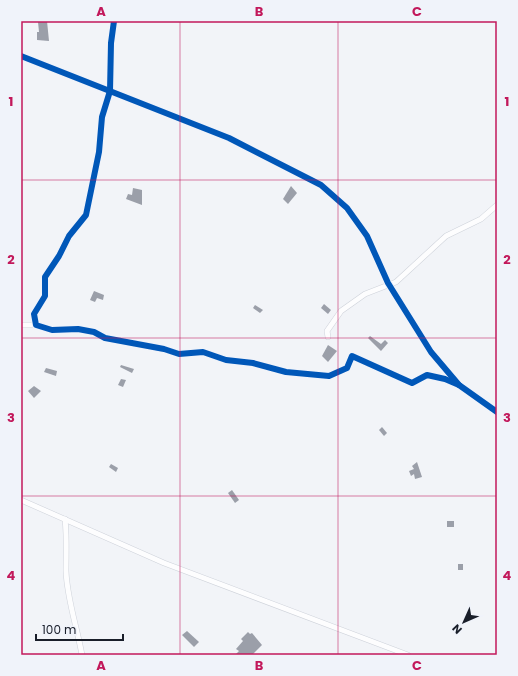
<svg xmlns="http://www.w3.org/2000/svg" width="518" height="676" viewBox="0 0 518 676" font-family="Poppins,sans-serif">
<style>
.building{fill:#9b9fa9}
.lines{fill:none;stroke-linecap:round;stroke-linejoin:round}
.street-casing{stroke:#ced2da;stroke-width:6}
.street{stroke:#fdfdfe;stroke-width:5}
.cycleway-casing{stroke:#f0f3fa;stroke-width:8}
.cycleway{stroke:#0057b8;stroke-width:6}
.grid{fill:none;stroke:#c2185b;stroke-width:1;stroke-opacity:0.55}
.neatline{fill:none;stroke:#c2185b;stroke-width:1.5}
.grid-label{font-size:13px;text-anchor:middle;font-weight:bold;fill:#c2185b}
</style>
<rect width="100%" height="100%" fill="#f2f4f8"/>
<g class="building">
<polygon points="47,21 49,41 37,40 37,32 39,32 38,22"/>
<polygon points="291,186 297,193 288,204 283,199"/>
<polygon points="133,188 142,190 142,205 126,199 128,194 132,195"/>
<polygon points="94,291 104,295 103,300 97,298 95,302 90,300"/>
<polygon points="324,304 331,310 328,314 321,308"/>
<polygon points="255,305 263,310 260,313 253,308"/>
<polygon points="370,336 381,344 385,340 388,343 381,351 368,338"/>
<polygon points="328,345 337,351 328,362 322,356"/>
<polygon points="121,365 134,369 132,373 120,367"/>
<polygon points="46,368 57,371 56,376 44,372"/>
<polygon points="121,379 126,380 123,387 118,385"/>
<polygon points="34,386 41,391 34,398 28,391"/>
<polygon points="382,427 387,433 384,436 379,430"/>
<polygon points="417,462 422,477 415,479 414,474 411,476 409,471 414,469 412,466"/>
<polygon points="111,464 118,468 116,472 109,467"/>
<polygon points="232,490 239,500 235,503 228,493"/>
<rect x="447" y="521" width="7" height="6"/>
<rect x="458" y="564" width="5" height="6"/>
<polygon points="187,631 199,642 194,647 182,635"/>
<polygon points="248,632 250,634 252,633 262,645 252,655 235,655 239,651 236,649 243,641 241,639"/>
</g>
<g class="lines">
<g class="street-casing">
<g id="street">
<polyline points="114,21 111,43 110,91 102,117 99,152 86,215 69,236 59,256 45,277 45,296 34,314 36,325 52,330 78,329 94,332 105,338 164,349 179,354 203,352 226,360 253,363 286,372 329,376 347,368 352,356 412,383 427,375 445,379 459,385"/>
<polyline points="21,56 229,138 321,185 347,208 367,236 388,283 431,352 459,385 497,412"/>
<polyline points="21,325 36,325"/>
<polyline points="328,337 327,331 341,311 365,294 396,282 446,236 481,219 497,205"/>
<polyline points="21,500 164,563 408,655"/>
<path d="M65 519C67 536 66 553 66 571 67 599 77 627 82 655"/>
</g>
</g>
<use href="#street" class="street"/>
<g class="cycleway-casing">
<g id="cycleway">
<polyline points="114,21 111,43 110,91 102,117 99,152 86,215 69,236 59,256 45,277 45,296 34,314 36,325 52,330 78,329 94,332 105,338 164,349 179,354 203,352 226,360 253,363 286,372 329,376 347,368 352,356 412,383 427,375 445,379 459,385"/>
<polyline points="21,56 229,138 321,185 347,208 367,236 388,283 431,352 459,385 497,412"/>
</g>
</g>
<use href="#cycleway" class="cycleway"/>
</g>
<path class="grid" d="M180 21V655M338 21V655M21 180H497M21 338H497M21 496H497"/>
<rect width="518" height="676" fill="none" stroke="#f0f3fa" stroke-width="44"/>
<g transform="translate(464 622) rotate(225)" stroke="#f0f3fa" stroke-width="3" paint-order="stroke">
<path d="M0-3L7 15L0 10L-7 15Z" fill="#191e29"/>
<text y="-6" font-size="11" font-weight="bold" text-anchor="middle" fill="#191e29">N</text>
</g>
<path d="M36 634v6h87v-6" fill="none" stroke="#191e29" stroke-width="2"/>
<text x="42" y="634" font-size="12" fill="#191e29" stroke="#f0f3fa" stroke-width="3" paint-order="stroke">100 m</text>
<rect x="22" y="22" width="474" height="632" class="neatline"/>
<g class="grid-label">
<text x="101" y="16">A</text>
<text x="259" y="16">B</text>
<text x="417" y="16">C</text>
<text x="11" y="106">1</text>
<text x="507" y="106">1</text>
<text x="11" y="264">2</text>
<text x="507" y="264">2</text>
<text x="11" y="422">3</text>
<text x="507" y="422">3</text>
<text x="11" y="580">4</text>
<text x="507" y="580">4</text>
<text x="101" y="670">A</text>
<text x="259" y="670">B</text>
<text x="417" y="670">C</text>
</g>
</svg>
